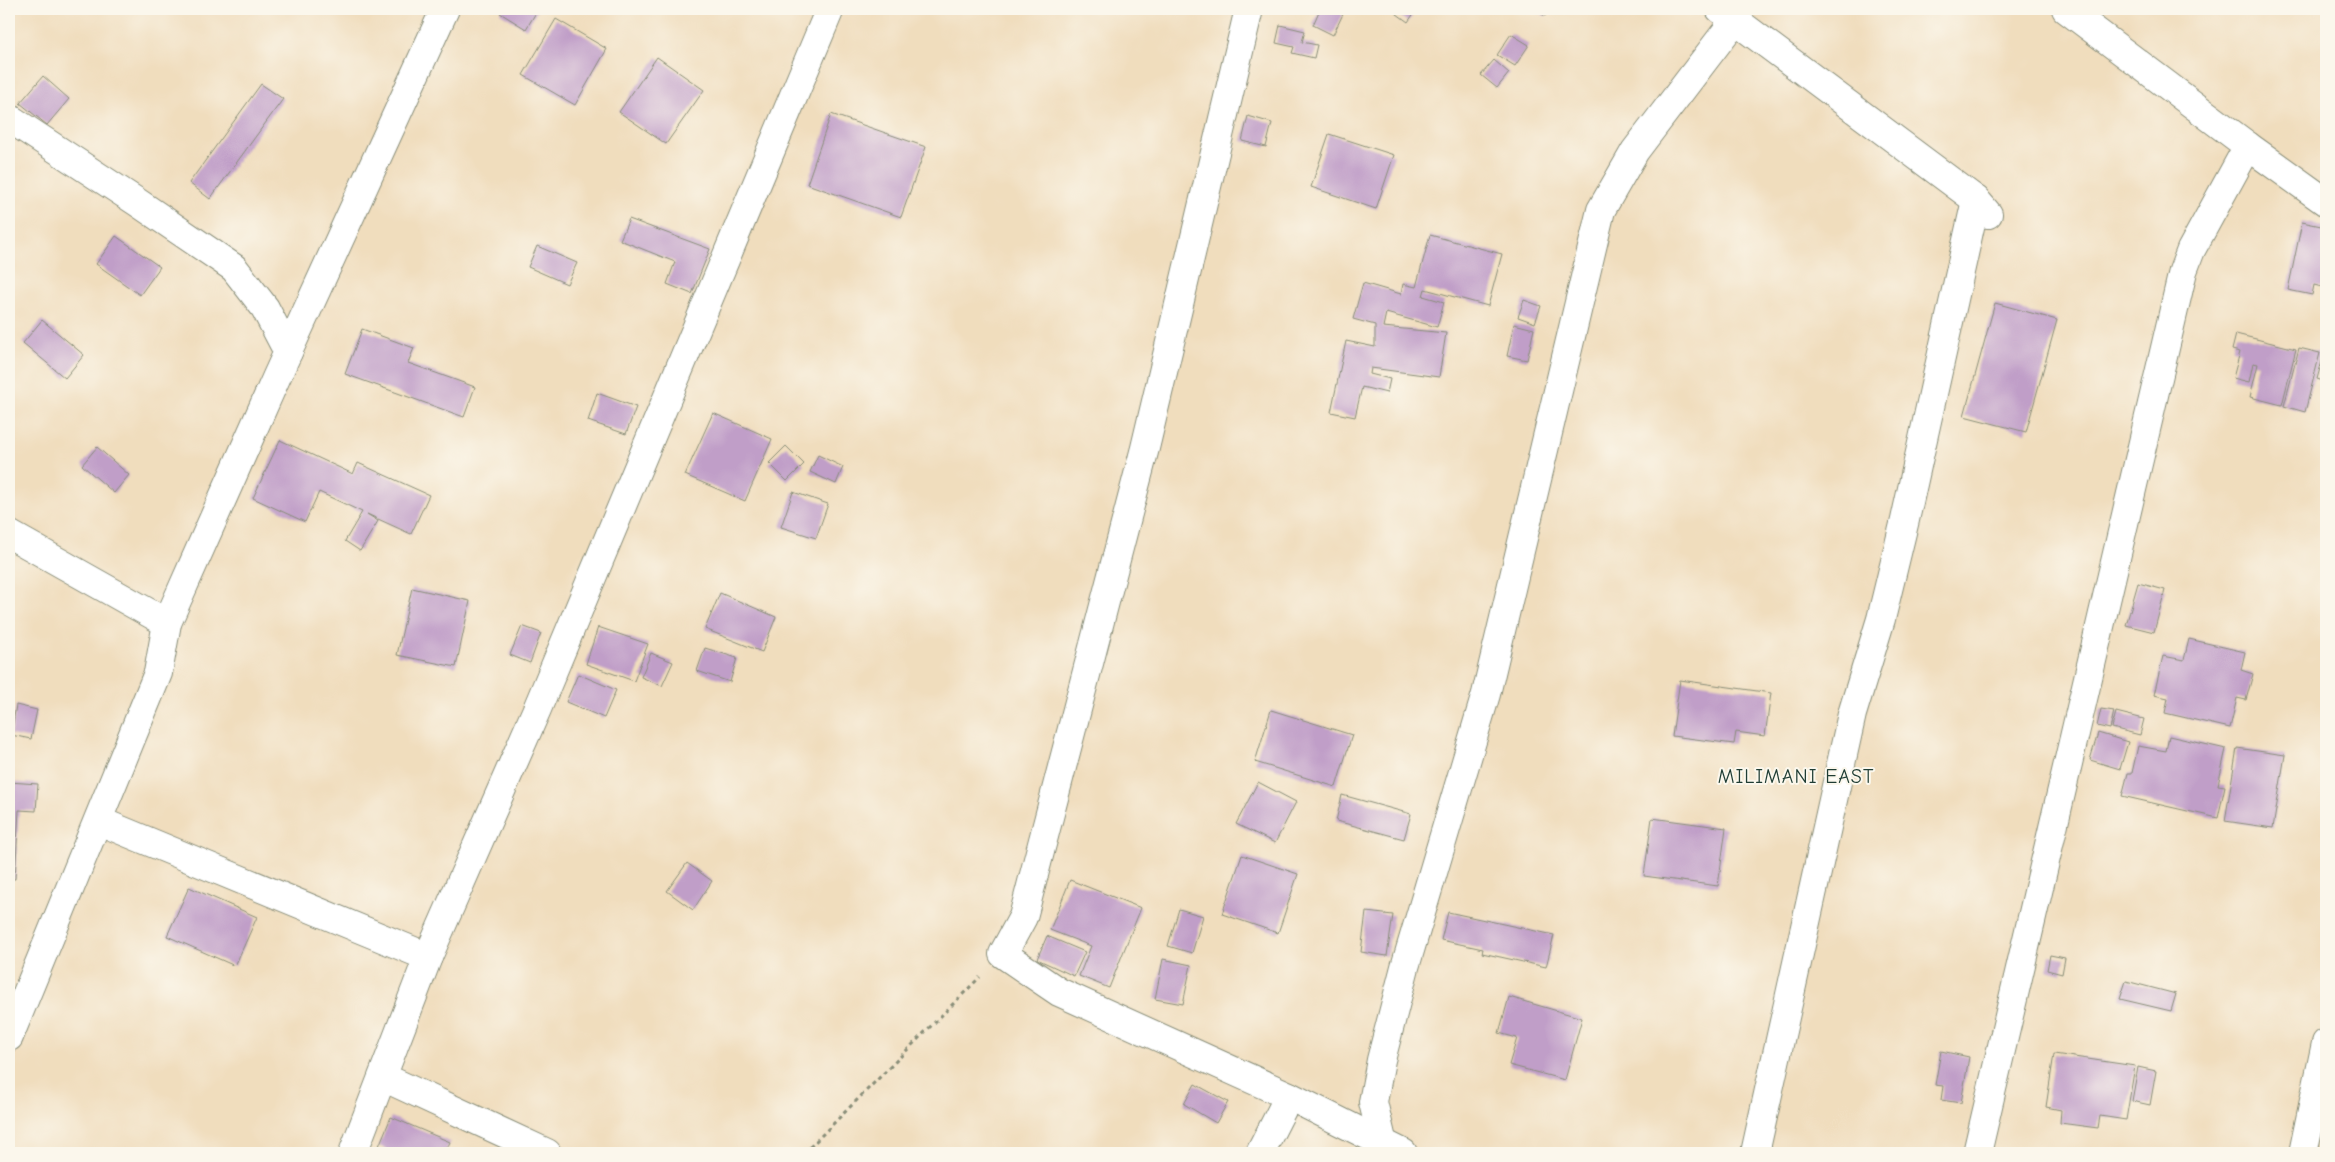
<svg xmlns="http://www.w3.org/2000/svg" width="2335" height="1162" viewBox="0 0 2335 1162" font-family="'Comic Neue',sans-serif">
<style>
.building{fill:#c09ec8}
.lines{fill:none;stroke-linecap:round;stroke-linejoin:round}
.minor-casing{stroke:#888d78;stroke-width:30}
.path{stroke:#888d78;stroke-width:3;stroke-dasharray:4 4;stroke-linecap:butt}
.minor{stroke:#fff;stroke-width:28}
.labels{text-anchor:middle;dominant-baseline:central;stroke-width:4;stroke-linejoin:round;paint-order:stroke}
.quarter-label{font-size:20px;letter-spacing:1px;fill:#1f3d34;stroke:#fbf7ec}
</style>
<rect width="100%" height="100%" fill="#fbf7ec"/>
<filter id="ink" filterUnits="userSpaceOnUse"><feTurbulence type="fractalNoise" baseFrequency=".02" numOctaves="2"/><feDisplacementMap in="SourceGraphic" scale="10" xChannelSelector="R" yChannelSelector="G"/><feConvolveMatrix kernelMatrix="1 2 1 2 8 2 1 2 1" color-interpolation-filters="sRGB"/></filter>
<filter id="wash" filterUnits="userSpaceOnUse"><feTurbulence type="fractalNoise" baseFrequency=".0096" numOctaves="4" result="noise"/><feDisplacementMap in="SourceGraphic" scale="20" xChannelSelector="R" yChannelSelector="G"/><feGaussianBlur stdDeviation="1.12" result="paint"/><feColorMatrix in="noise" values="0 0 0 0 0 0 0 0 0 0 0 0 0 0 0 0 0 1.4 0 .05"/><feComposite in="paint" operator="in"/></filter>
<g filter="url(#wash)">
<rect width="100%" height="100%" fill="#f0ddbd"/>
<g id="blocks">
<g class="building">
<polygon points="503,9 533,9 537,11 526,29 500,13"/>
<polygon points="1320,9 1332,9 1343,14 1333,35 1313,25"/>
<polygon points="1395,9 1417,9 1408,22 1393,11"/>
<polygon points="1534,9 1550,9 1545,16"/>
<polygon points="556,19 607,49 575,105 523,75"/>
<polygon points="1280,25 1305,31 1302,42 1317,45 1314,58 1292,53 1294,47 1276,43"/>
<polygon points="1511,34 1529,45 1515,66 1497,55"/>
<polygon points="657,57 704,90 666,144 619,112"/>
<polygon points="1494,60 1509,73 1497,88 1481,75"/>
<polygon points="43,76 69,99 47,125 20,103"/>
<polygon points="261,84 283,99 210,199 189,183"/>
<polygon points="831,114 926,147 901,217 807,184"/>
<polygon points="1248,116 1272,123 1266,147 1242,141"/>
<polygon points="1329,134 1394,155 1376,209 1311,187"/>
<polygon points="629,219 710,249 692,294 667,284 675,262 620,240"/>
<polygon points="2302,222 2326,227 2326,288 2314,285 2312,295 2288,290"/>
<polygon points="1430,235 1502,254 1488,306 1425,289 1423,296 1444,302 1437,327 1386,313 1383,327 1446,333 1439,377 1371,368 1370,374 1390,379 1387,393 1362,387 1355,417 1331,412 1346,341 1375,347 1375,325 1353,319 1363,283 1401,294 1403,284 1416,287"/>
<polygon points="116,236 160,267 140,295 96,264"/>
<polygon points="537,246 577,263 567,284 528,267"/>
<polygon points="1524,300 1541,306 1535,323 1518,317"/>
<polygon points="1995,303 2057,320 2026,432 1964,416"/>
<polygon points="42,320 84,355 65,378 23,343"/>
<polygon points="1514,324 1534,329 1527,360 1507,356"/>
<polygon points="362,329 414,348 408,363 475,387 464,417 345,374"/>
<polygon points="2236,334 2296,349 2282,405 2250,397 2258,364 2253,363 2249,382 2233,378 2240,352 2232,350"/>
<polygon points="2299,348 2320,353 2305,412 2284,406"/>
<polygon points="2324,354 2326,354 2326,382 2317,379"/>
<polygon points="597,393 636,407 626,434 588,421"/>
<polygon points="713,413 772,439 745,501 685,475"/>
<polygon points="280,440 353,474 358,463 429,495 411,534 367,514 378,521 360,551 345,541 362,512 319,492 305,522 253,498"/>
<polygon points="786,446 804,464 787,481 769,463"/>
<polygon points="97,447 129,475 114,493 82,465"/>
<polygon points="818,455 843,467 836,484 810,472"/>
<polygon points="793,492 828,504 816,538 781,527"/>
<polygon points="2138,583 2165,590 2154,632 2126,625"/>
<polygon points="412,588 470,601 456,667 397,655"/>
<polygon points="720,593 776,617 762,652 705,629"/>
<polygon points="522,626 541,633 530,663 510,655"/>
<polygon points="598,627 648,644 634,681 586,664"/>
<polygon points="2189,639 2245,652 2241,670 2253,674 2246,700 2237,698 2230,728 2165,713 2168,698 2154,695 2163,656 2184,660"/>
<polygon points="705,648 737,658 730,682 697,671"/>
<polygon points="651,653 673,662 662,686 641,677"/>
<polygon points="578,674 616,690 604,718 566,702"/>
<polygon points="1680,680 1771,693 1765,736 1736,732 1734,744 1672,736"/>
<polygon points="16,705 37,710 31,739 11,735"/>
<polygon points="2101,709 2114,711 2110,729 2097,726"/>
<polygon points="1271,710 1352,735 1336,787 1255,762"/>
<polygon points="2116,712 2144,719 2140,735 2112,728"/>
<polygon points="2098,733 2128,742 2120,769 2090,760"/>
<polygon points="2169,736 2226,749 2218,785 2225,786 2218,818 2122,796 2128,773 2132,773 2138,746 2166,751"/>
<polygon points="2237,748 2285,755 2273,828 2225,821"/>
<polygon points="9,782 38,784 36,811 19,810 15,879 9,879"/>
<polygon points="1258,782 1296,802 1275,843 1236,824"/>
<polygon points="1342,795 1411,814 1404,839 1336,821"/>
<polygon points="1652,818 1726,828 1718,886 1644,876"/>
<polygon points="1242,855 1298,874 1278,933 1222,914"/>
<polygon points="687,863 712,881 693,910 667,891"/>
<polygon points="1070,880 1141,908 1109,988 1079,976 1091,946 1050,930"/>
<polygon points="189,887 257,917 235,966 167,936"/>
<polygon points="1179,909 1203,916 1192,953 1168,946"/>
<polygon points="1366,912 1393,915 1387,956 1361,952"/>
<polygon points="1448,912 1554,935 1546,967 1482,953 1483,949 1441,940"/>
<polygon points="1047,936 1085,952 1074,976 1037,959"/>
<polygon points="2050,955 2065,958 2062,974 2047,970"/>
<polygon points="1163,959 1191,965 1183,1004 1155,999"/>
<polygon points="2126,981 2176,994 2171,1011 2120,999"/>
<polygon points="1509,997 1582,1018 1565,1080 1509,1065 1517,1038 1499,1033"/>
<polygon points="1941,1051 1969,1057 1961,1103 1941,1100 1943,1086 1935,1085"/>
<polygon points="2054,1054 2135,1066 2126,1120 2100,1116 2098,1128 2060,1123 2061,1110 2046,1107"/>
<polygon points="2138,1067 2156,1071 2150,1105 2132,1101"/>
<polygon points="1195,1084 1228,1102 1216,1123 1184,1104"/>
<polygon points="391,1117 450,1142 445,1153 395,1153 379,1146"/>
</g>
</g>
</g>
<g filter="url(#ink)">
<use href="#blocks" fill-opacity="0" stroke="#888d78" stroke-width="1"/>
<g class="lines">
<g class="minor-casing">
<g id="minor">
<polyline points="1249,9 1145,448 1023,917 1003,954 1059,992 1289,1096 1403,1153"/>
<polyline points="1720,9 1976,200 1988,214"/>
<polyline points="2066,9 2248,146 2326,202"/>
<polyline points="9,118 137,202 234,268 265,308 288,352"/>
<polyline points="9,534 167,623"/>
<polyline points="99,821 428,957"/>
<polyline points="9,1037 158,673 167,623 277,376 445,9"/>
<polyline points="383,1077 547,1153"/>
<polyline points="1383,1144 1373,1102 1381,1060 1405,967 1486,694 1601,210 1635,151 1735,20"/>
<polyline points="353,1153 428,957 537,709 830,9"/>
<polyline points="1260,1153 1289,1096"/>
<polyline points="1755,1153 1852,714 1881,619 1905,520 1976,200"/>
<polyline points="1977,1153 2183,271 2191,250 2248,146"/>
<polyline points="2303,1153 2326,1043"/>
</g>
</g>
<polyline class="path" points="804,1153 980,977"/>
<use href="#minor" class="minor"/>
</g>
</g>
<g class="labels">
<g class="quarter-label">
<text x="1796" y="776">MILIMANI EAST</text>
</g>
</g>
<rect width="2335" height="1162" fill="none" stroke="#fbf7ec" stroke-width="30"/>
</svg>
